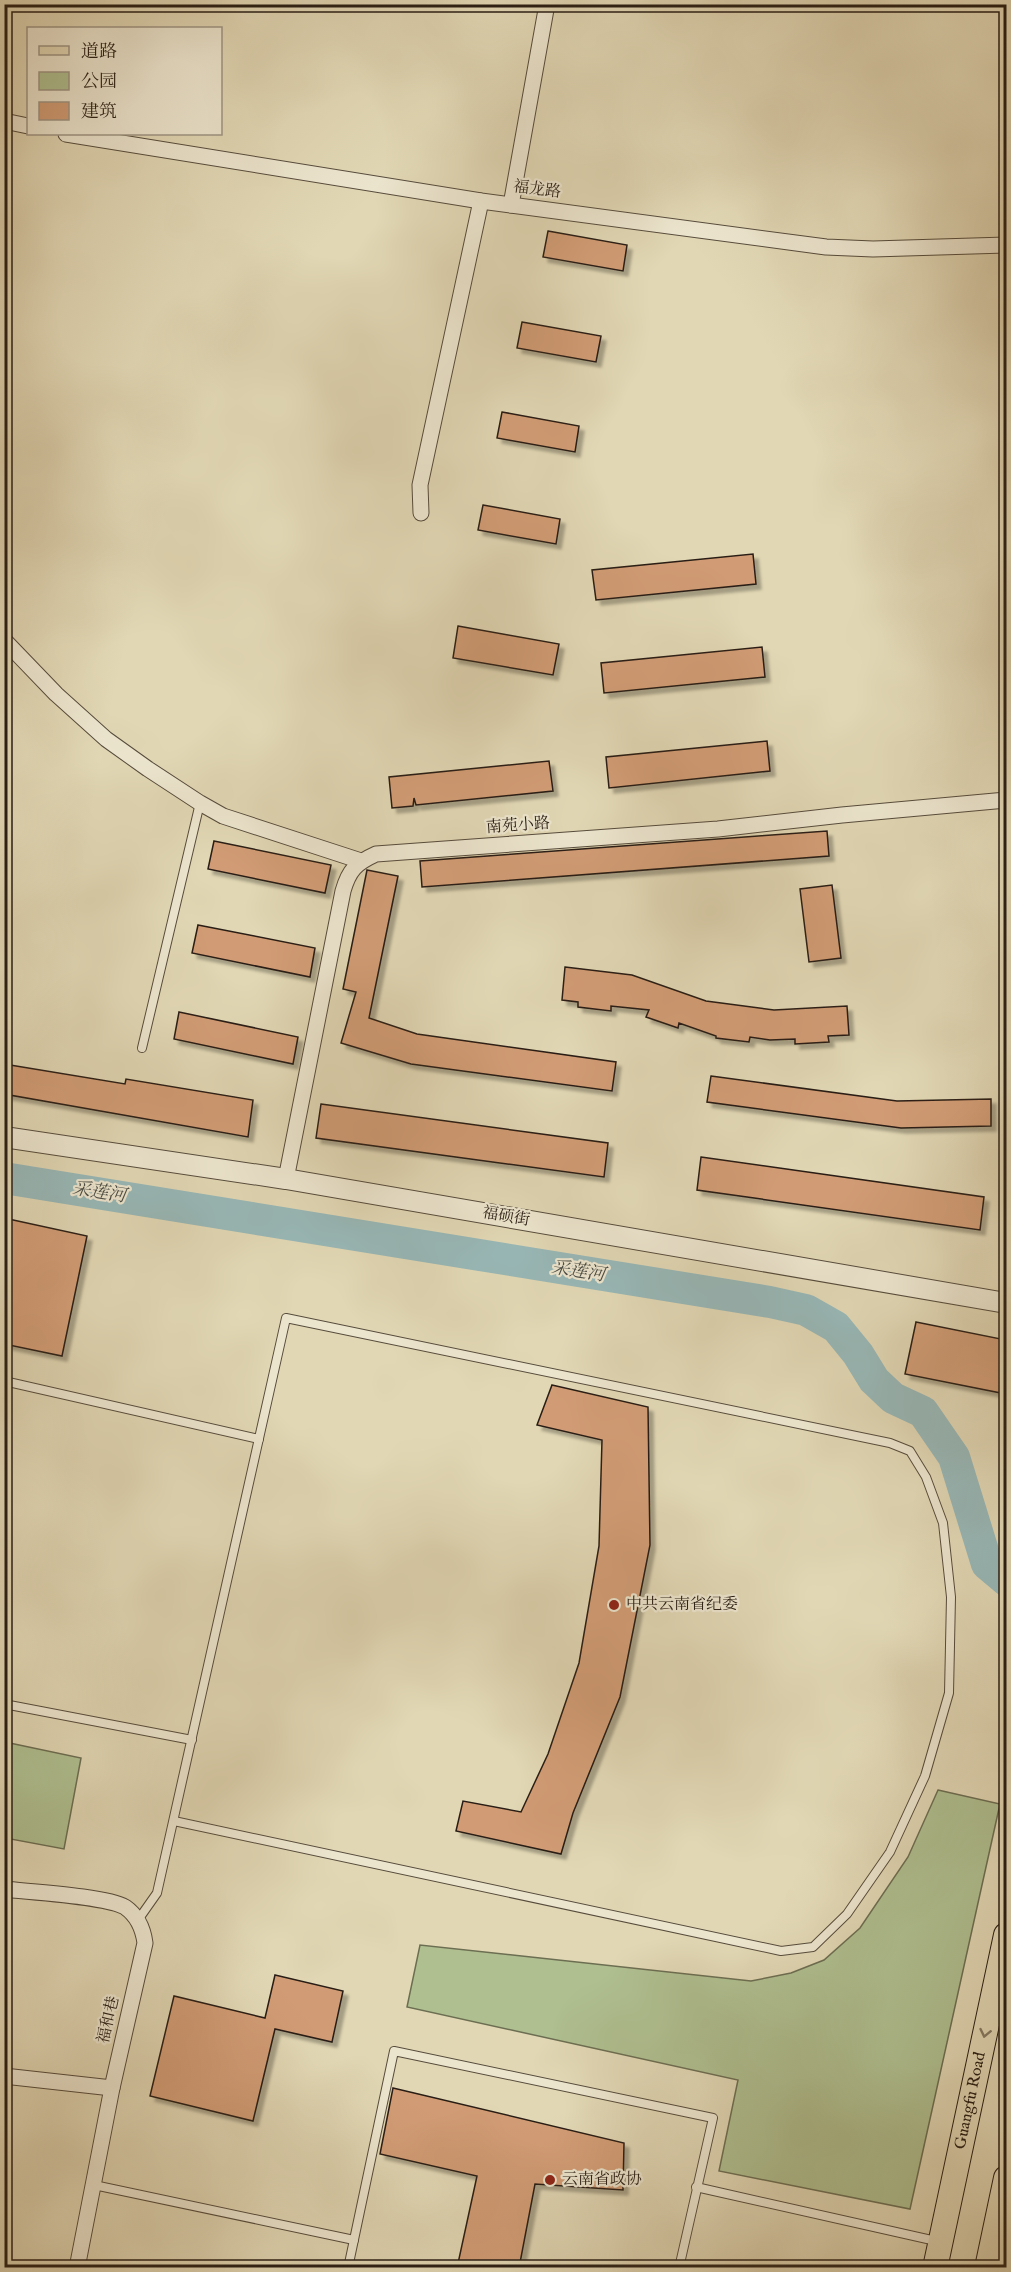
<svg xmlns="http://www.w3.org/2000/svg" width="1011" height="2272" viewBox="0 0 1011 2272" font-family="'IM FELL English','Noto Serif SC',serif">
<style>
.green{fill:#afbf90;stroke:#6c6e52;stroke-width:1.5}
.lines{fill:none;stroke-linecap:round;stroke-linejoin:round}
.river{stroke:#98b7b6;stroke-width:32}
.building{fill:#d19c75;stroke:#291e14;stroke-width:1.5;filter:url(#shadow)}
.service-casing{stroke:#574c3c;stroke-width:10}
.minor-casing{stroke:#574c3c;stroke-width:17}
.tertiary-casing{stroke:#574c3c;stroke-width:22}
.primary-casing{stroke:#291e14;stroke-width:26}
.service{stroke:#ece5ce;stroke-width:8}
.minor{stroke:#ece5ce;stroke-width:15}
.tertiary{stroke:#ece5ce;stroke-width:20}
.primary{stroke:#e1d7b4;stroke-width:24}
.oneway{stroke:#857a64}
.poi-dot{fill:#8f2418;stroke:#ece5ce;stroke-width:2}
.labels{text-anchor:middle;dominant-baseline:central;stroke-width:4.5;stroke-linejoin:round;paint-order:stroke}
.street-label{font-size:16px;fill:#291e14;stroke:#ece5ce}
.poi-label{font-size:16px;fill:#291e14;stroke:#ece5ce;text-anchor:start}
.water-label{font-size:18px;font-style:italic;fill:#4a4c45;stroke:#ece5ce}
</style>
<defs>
<filter id="shadow"><feDropShadow dx="5" dy="5" stdDeviation="1.5" flood-color="#0004"/></filter>
</defs>
<rect width="100%" height="100%" fill="#e1d7b4"/>
<filter id="stains"><feTurbulence type="fractalNoise" baseFrequency=".00333" numOctaves="4"/><feColorMatrix values="0 0 0 0 .2 0 0 0 0 .09 0 0 0 0 .02 0 0 0 .5 -.17"/></filter>
<radialGradient id="worn" r=".72"><stop offset=".6" stop-color="#630" stop-opacity="0"/><stop offset="1" stop-color="#630" stop-opacity=".3"/></radialGradient>
<g class="green">
<polygon points="5,1742 81,1758 64,1849 5,1838"/>
<polygon points="938,1790 1000,1804 910,2209 719,2171 738,2080 407,2007 420,1945 751,1981 791,1973 824,1960 860,1928 908,1857"/>
</g>
<g class="lines">
<polyline class="river" points="4,1178 770,1302 806,1310 836,1327 858,1354 874,1380 893,1398 923,1412 954,1457 987,1564 1006,1580"/>
</g>
<g class="building">
<polygon points="548,231 627,245 623,271 543,257"/>
<polygon points="522,322 601,336 596,362 517,348"/>
<polygon points="502,412 579,426 575,452 497,438"/>
<polygon points="483,505 560,519 556,544 478,530"/>
<polygon points="753,554 756,584 596,600 592,570"/>
<polygon points="458,626 559,644 553,675 453,658"/>
<polygon points="762,647 765,677 604,693 601,663"/>
<polygon points="767,741 770,771 609,788 606,757"/>
<polygon points="549,761 553,791 416,805 414,798 413,806 392,808 389,777"/>
<polygon points="827,831 829,856 422,887 420,861"/>
<polygon points="214,841 331,865 325,893 208,869"/>
<polygon points="367,870 398,876 369,1018 417,1034 616,1062 612,1091 411,1064 341,1043 356,992 343,989"/>
<polygon points="832,885 841,958 809,962 800,889"/>
<polygon points="198,925 315,948 310,977 192,953"/>
<polygon points="565,967 632,975 706,1001 774,1010 847,1006 849,1035 828,1036 829,1042 795,1044 795,1039 770,1040 750,1037 749,1042 716,1038 716,1036 679,1023 678,1028 646,1017 649,1010 611,1006 611,1011 578,1007 578,1002 562,1000"/>
<polygon points="179,1012 298,1037 293,1064 174,1039"/>
<polygon points="4,1064 125,1084 126,1079 253,1100 248,1137 4,1094"/>
<polygon points="711,1076 897,1101 991,1099 991,1126 901,1128 707,1102"/>
<polygon points="321,1104 608,1143 604,1177 316,1138"/>
<polygon points="701,1157 984,1197 980,1230 697,1190"/>
<polygon points="4,1218 87,1236 62,1356 4,1344"/>
<polygon points="916,1322 1006,1340 1006,1394 905,1374"/>
<polygon points="552,1385 648,1407 650,1545 620,1697 573,1813 561,1854 456,1831 463,1801 521,1812 548,1754 579,1663 599,1546 602,1440 537,1425"/>
<polygon points="275,1975 343,1991 332,2042 275,2029 253,2121 150,2096 174,1996 265,2018"/>
<polygon points="393,2088 624,2143 623,2190 535,2184 519,2268 457,2268 477,2176 380,2154"/>
</g>
<g class="lines">
<g class="service-casing">
<g id="service">
<polyline points="142,1048 200,803"/>
<polyline points="4,1381 259,1439"/>
<polyline points="4,1704 192,1740"/>
<polyline points="138,1920 157,1893 286,1318 890,1443 910,1451 926,1477 943,1523 951,1597 949,1693 925,1776 890,1852 847,1914 813,1947 781,1951 174,1821"/>
<polyline points="94,2185 354,2240"/>
<polyline points="696,2187 936,2241"/>
<polyline points="348,2268 394,2051 713,2118 679,2268"/>
</g>
</g>
<g class="minor-casing">
<g id="minor">
<polyline points="4,121 28,126"/>
<polyline points="66,134 481,201 826,247 873,249 1006,245"/>
<polyline points="511,205 547,4"/>
<polyline points="421,513 420,485 481,201"/>
<polyline points="4,640 56,694 106,739 148,769 200,803 223,816 361,861"/>
<path d="M286 1179 343 891C349 870 356 863 376 854L718 829 842 815 1006 800"/>
<path d="M4 1889C30 1892 106 1896 125 1907 138 1916 143 1928 145 1943L112 2088 77 2268"/>
<polyline points="4,2076 112,2088"/>
</g>
</g>
<g class="tertiary-casing">
<polyline id="tertiary" points="4,1137 286,1179 1006,1303"/>
</g>
<g class="primary-casing">
<g id="primary">
<path id="s1" d="M935 2268 1006 1935"/>
<polyline points="987,2268 1006,2178"/>
</g>
</g>
<use href="#service" class="service"/>
<use href="#minor" class="minor"/>
<use href="#tertiary" class="tertiary"/>
<use href="#primary" class="primary"/>
</g>
<defs><path id="oneway-chevron" d="M-2-3.5L2.5 0L-2 3.5" fill="none" stroke-width="1.6" stroke-linecap="round" stroke-linejoin="round" transform="scale(1.5)"/></defs>
<use class="oneway" href="#oneway-chevron" transform="translate(985 2033) rotate(102)"/>
<g class="poi-dot">
<circle cx="614" cy="1605" r="6"/>
<circle cx="550" cy="2180" r="6"/>
</g>
<g class="labels">
<g class="street-label">
<text transform="translate(537 190) rotate(7)">福龙路</text>
<text transform="translate(518 826) rotate(-4)">南苑小路</text>
<text transform="translate(506 1217) rotate(10)">福硕街</text>
<text transform="translate(109 2020) rotate(-77)">福和巷</text>
<text stroke="none"><textPath href="#s1" startOffset="171">Guangfu Road</textPath></text>
</g>
<g class="poi-label">
<text x="626" y="1605">中共云南省纪委</text>
<text x="562" y="2180">云南省政协</text>
</g>
<g class="water-label">
<text transform="translate(99 1193) rotate(9)">采莲河</text>
<text transform="translate(578 1272) rotate(9)">采莲河</text>
</g>
</g>
<rect width="1011" height="2272" fill="none" stroke="#e1d7b4" stroke-width="24"/>
<rect x="6" y="6" width="999" height="2260" fill="none" stroke="#291e14" stroke-width="3"/>
<rect x="12" y="12" width="987" height="2248" fill="none" stroke="#291e14" stroke-width="1.5"/>
<rect x="27" y="27" width="195" height="108" fill="#ece5ce" stroke="#9e9584" stroke-width="1.5"/>
<rect x="39" y="46" width="30" height="9" fill="#e1d7b4" stroke="#9e9584" stroke-width="1.5"/>
<text x="81" y="57" font-size="18" fill="#291e14">道路</text>
<rect x="39" y="72" width="30" height="18" fill="#afbf90" stroke="#9e9584" stroke-width="1.5"/>
<text x="81" y="87" font-size="18" fill="#291e14">公园</text>
<rect x="39" y="102" width="30" height="18" fill="#d19c75" stroke="#9e9584" stroke-width="1.5"/>
<text x="81" y="117" font-size="18" fill="#291e14">建筑</text>
<rect width="100%" height="100%" filter="url(#stains)"/>
<rect width="100%" height="100%" fill="url(#worn)"/>
</svg>
